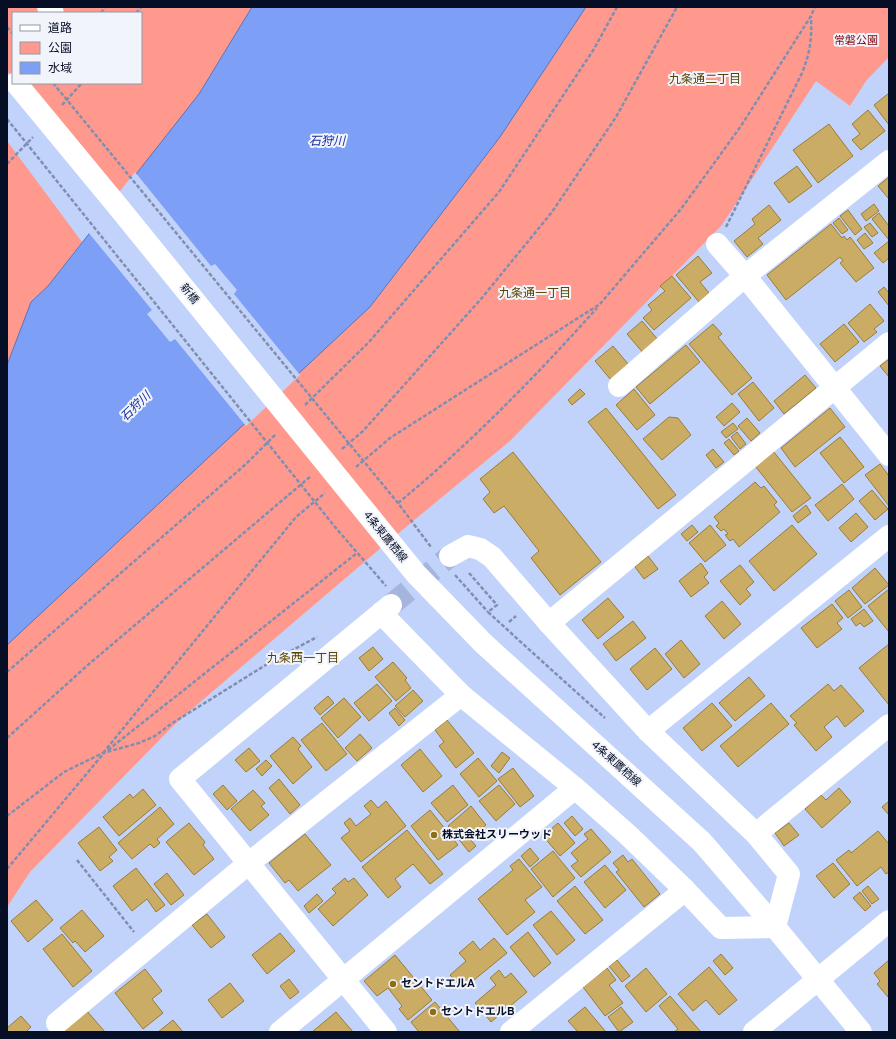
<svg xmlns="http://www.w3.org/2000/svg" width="896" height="1039" viewBox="0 0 896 1039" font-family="Overpass,'Noto Sans JP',sans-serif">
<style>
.green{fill:#ff998e}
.water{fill:#7d9ff5;stroke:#5974b7}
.pier{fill:#c2d3fb}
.building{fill:#cbac64;stroke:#9a7c33}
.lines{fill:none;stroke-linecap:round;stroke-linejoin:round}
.minor-tunnel{stroke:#a6b5db;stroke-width:22;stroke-dasharray:22 11;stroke-linecap:butt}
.path{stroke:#808eb0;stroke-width:2.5;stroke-dasharray:4 2;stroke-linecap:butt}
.minor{stroke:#fff;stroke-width:22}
.poi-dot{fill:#8e6e12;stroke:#f1f4fb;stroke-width:1.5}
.labels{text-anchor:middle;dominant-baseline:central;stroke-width:4;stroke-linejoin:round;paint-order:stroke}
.park-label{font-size:11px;fill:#84030c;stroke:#f1f4fb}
.street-label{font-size:11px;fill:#060e25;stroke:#f1f4fb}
.poi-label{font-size:11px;font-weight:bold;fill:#060e25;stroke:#f1f4fb;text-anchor:start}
.neighbourhood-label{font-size:12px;fill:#594302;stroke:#f1f4fb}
.water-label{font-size:12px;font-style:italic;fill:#162ca6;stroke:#f1f4fb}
</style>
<rect width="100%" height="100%" fill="#c2d3fb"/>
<g class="green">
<polygon points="7,7 252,7 199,94 120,209 17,83 141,83 141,13 13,13 13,78 7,71"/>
<polygon points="586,7 889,7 889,57 866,81 850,106 816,81 722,225 510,441 389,541 178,721 30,872 7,907 7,636 370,307 500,137"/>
<polygon points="7,141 82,242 48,286 31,302 7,365"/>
</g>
<polygon class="water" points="252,7 586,7 500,137 370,307 7,645 7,365 31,302 48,286 199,94"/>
<polygon class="pier" points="135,172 211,266 215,264 237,290 234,294 300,375 246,426 175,339 170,342 147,314 152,310 88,232"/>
<g class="building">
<polygon points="889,93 889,125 874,105"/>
<polygon points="868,110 885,131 861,150 852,140 860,134 852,124"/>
<polygon points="829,124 853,156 818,183 793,150"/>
<polygon points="797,166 812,186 789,203 774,183"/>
<polygon points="889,177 889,199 878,186"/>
<polygon points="874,204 879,211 866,221 861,214"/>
<polygon points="769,205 781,220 758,238 763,244 747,257 734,241 755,224 752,219"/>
<polygon points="848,210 862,229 855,235 840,216"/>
<polygon points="879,213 889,226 889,240 872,219"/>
<polygon points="839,218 848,230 842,234 833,223"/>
<polygon points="870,223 878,233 872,237 864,227"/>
<polygon points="831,224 842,238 844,236 847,240 850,237 874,268 856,282 840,263 843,261 840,257 786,300 767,275"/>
<polygon points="865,233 873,243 864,249 857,240"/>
<polygon points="889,241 889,258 883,263 874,253"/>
<polygon points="698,256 712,273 700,282 709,293 699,302 676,275"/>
<polygon points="672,276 691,298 654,330 643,318 652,310 648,305 665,291 660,286"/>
<polygon points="884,287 889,293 889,306 878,292"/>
<polygon points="870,304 884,321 874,329 877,332 864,342 848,323"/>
<polygon points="642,321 659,341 644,354 627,334"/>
<polygon points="713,324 722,334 718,337 752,378 732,395 689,344"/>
<polygon points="844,324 859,342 835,362 820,344"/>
<polygon points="686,345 700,362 650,404 636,387"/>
<polygon points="613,346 629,365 611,380 595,361"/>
<polygon points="888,360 889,361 889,377 880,366"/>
<polygon points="805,375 816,388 784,414 774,401"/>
<polygon points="753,382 774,408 759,421 738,394"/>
<polygon points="580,389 585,394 572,405 568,400"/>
<polygon points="634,389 655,415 637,430 616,405"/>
<polygon points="732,403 740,412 724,426 716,417"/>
<polygon points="606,408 676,495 658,509 588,422"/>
<polygon points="830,408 845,427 795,467 781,448"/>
<polygon points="669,417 678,418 691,435 662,460 643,439"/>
<polygon points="747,418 760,433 751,441 738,426"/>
<polygon points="733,423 738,429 726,438 721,432"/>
<polygon points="737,432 746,444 740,449 731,437"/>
<polygon points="840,437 864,467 844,483 820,453"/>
<polygon points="729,439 739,451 734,455 724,443"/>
<polygon points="713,449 724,462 716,468 706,455"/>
<polygon points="773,451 811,498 792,512 755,466"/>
<polygon points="513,452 601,562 560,595 531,558 539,551 504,506 494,513 483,499 490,492 480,479"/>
<polygon points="880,464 889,476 889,506 865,475"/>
<polygon points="755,482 761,488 764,486 777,502 774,505 780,512 739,547 733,539 730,541 725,535 728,534 724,529 721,531 716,526 719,523 714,517"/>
<polygon points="842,484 854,499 828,521 815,505"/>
<polygon points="872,490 888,509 875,520 859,501"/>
<polygon points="806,505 811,513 798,523 793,516"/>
<polygon points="856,513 868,527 851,542 839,528"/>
<polygon points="692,525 698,532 687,541 681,534"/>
<polygon points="710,525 726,545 705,562 689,543"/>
<polygon points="792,525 817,554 774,591 749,561"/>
<polygon points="648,556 658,569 644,579 635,567"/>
<polygon points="701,563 708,573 704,577 709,583 691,597 679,581"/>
<polygon points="740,565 754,582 746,589 751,595 740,605 720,581"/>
<polygon points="875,568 889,585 865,604 852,588"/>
<polygon points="889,589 889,632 868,606"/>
<polygon points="849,590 862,607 848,618 835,601"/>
<polygon points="608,598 624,617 598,639 582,620"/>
<polygon points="722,601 741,624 724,639 705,616"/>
<polygon points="832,604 843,618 837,623 842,629 817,648 801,628"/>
<polygon points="864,609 873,621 864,627 860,623 856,626 851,619"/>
<polygon points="633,621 646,638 616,661 603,644"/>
<polygon points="681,640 700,664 684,678 665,654"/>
<polygon points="889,644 889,705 859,668"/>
<polygon points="373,647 383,659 369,671 359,658"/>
<polygon points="655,648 672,669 647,690 630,669"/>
<polygon points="393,662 407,678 405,680 411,688 396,701 375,677"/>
<polygon points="749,677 765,696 735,721 719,703"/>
<polygon points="377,684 392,701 369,721 354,703"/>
<polygon points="828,684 834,691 841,685 864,711 845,727 837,716 824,727 832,737 816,751 794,725 797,723 790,716"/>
<polygon points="413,690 423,701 405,717 395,706"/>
<polygon points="328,696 334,703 320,715 314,708"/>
<polygon points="344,698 361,717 338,738 321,718"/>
<polygon points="712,703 732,726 702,751 683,728"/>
<polygon points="771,703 789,724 738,767 720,746"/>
<polygon points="395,708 405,720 399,726 389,713"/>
<polygon points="447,720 474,753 456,768 439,746 444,742 435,730"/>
<polygon points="322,723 347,754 326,771 301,740"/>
<polygon points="360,734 372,748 357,761 345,748"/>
<polygon points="293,737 301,746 298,749 312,767 293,784 270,756"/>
<polygon points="249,748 260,761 246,772 235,760"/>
<polygon points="420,749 442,776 423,792 401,765"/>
<polygon points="502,752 510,758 499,773 491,766"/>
<polygon points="478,758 497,781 479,797 460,774"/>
<polygon points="266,760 272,766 262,776 256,769"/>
<polygon points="513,768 534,796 520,807 498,779"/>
<polygon points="279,779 300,805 290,814 269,788"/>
<polygon points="223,785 237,801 227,810 213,794"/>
<polygon points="453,785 468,805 447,822 431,803"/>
<polygon points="499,785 515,804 496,821 479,801"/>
<polygon points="839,788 851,802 822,828 805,809 821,795 826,800"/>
<polygon points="143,789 156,805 119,836 103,817 130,794 133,798"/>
<polygon points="253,790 265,803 261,806 269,815 250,831 231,809"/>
<polygon points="371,800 378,808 386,801 406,826 361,862 341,838 350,831 344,823 350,818 356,826 371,814 364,806"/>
<polygon points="889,801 889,815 882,807"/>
<polygon points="471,806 486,825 470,839 476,846 469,852 448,826"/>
<polygon points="160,807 174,824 157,839 160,843 154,848 150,844 132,859 118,843"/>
<polygon points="430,810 458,845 438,860 411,826"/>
<polygon points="572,816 583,829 575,836 564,823"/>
<polygon points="189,823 205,842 203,845 214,859 194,875 166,842"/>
<polygon points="558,823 575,843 560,856 543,836"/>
<polygon points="789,823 799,835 784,846 775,833"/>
<polygon points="99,827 117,850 109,857 113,861 100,871 78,843"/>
<polygon points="591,829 611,852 581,877 571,866 578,861 571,853 588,839 584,834"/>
<polygon points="407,830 443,874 430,884 413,864 395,879 401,887 388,898 362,867"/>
<polygon points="878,831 889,844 889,872 886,874 881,867 857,886 836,860 849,850 851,853"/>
<polygon points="305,834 331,865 298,891 289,880 285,883 269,863"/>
<polygon points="530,848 539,859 530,867 521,856"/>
<polygon points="553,851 575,878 553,897 531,869"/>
<polygon points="623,855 628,862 632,859 660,894 644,907 616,872 619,870 613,863"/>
<polygon points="519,859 542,887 525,900 535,912 507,935 478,899 513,870 510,866"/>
<polygon points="833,863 850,884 834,898 816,876"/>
<polygon points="605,865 626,890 605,908 584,882"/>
<polygon points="136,868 165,905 156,912 147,899 132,911 113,886"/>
<polygon points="167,873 184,895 171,905 154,884"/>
<polygon points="345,878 348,882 354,878 368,895 333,926 318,909 336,893 332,889"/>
<polygon points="575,886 603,920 585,934 557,901"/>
<polygon points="868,886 879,899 872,904 862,891"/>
<polygon points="860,892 871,906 865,911 853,898"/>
<polygon points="317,894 323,901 309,913 304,906"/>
<polygon points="36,900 53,920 28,942 11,921"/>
<polygon points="82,910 104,936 85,952 75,941 73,943 60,928"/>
<polygon points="551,911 575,940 557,955 533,925"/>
<polygon points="207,914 225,937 211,948 192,925"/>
<polygon points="528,932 551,963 534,977 510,947"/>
<polygon points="280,933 295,951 267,974 252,955"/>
<polygon points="62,934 92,971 73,987 43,949"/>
<polygon points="494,938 507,953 463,989 450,975 466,961 459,953 473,941 480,950"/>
<polygon points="721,954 733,968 725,975 713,961"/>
<polygon points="395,955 432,1000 408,1020 399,1009 402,1006 388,988 377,996 364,981"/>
<polygon points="617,960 630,976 622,982 609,966"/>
<polygon points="889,960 889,996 888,997 877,984 880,981 874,973"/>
<polygon points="709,967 737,1000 719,1015 706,1000 693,1011 678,994"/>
<polygon points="607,968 616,980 609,985 623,1003 605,1016 583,987"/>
<polygon points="646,968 667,994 646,1012 625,986"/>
<polygon points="145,969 162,991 152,999 163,1013 143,1029 115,993"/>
<polygon points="499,970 505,978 511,973 527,992 491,1022 475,1003 496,985 490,978"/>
<polygon points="289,979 299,992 290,999 280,986"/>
<polygon points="230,983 244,1001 222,1018 208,1000"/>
<polygon points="670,996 701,1032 674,1032 678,1029 659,1006"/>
<polygon points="435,1002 460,1032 423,1032 422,1031 419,1032 411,1022"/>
<polygon points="585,1007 606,1032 578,1032 568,1021"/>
<polygon points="621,1007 633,1022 619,1032 608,1017"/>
<polygon points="87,1011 105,1032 61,1032"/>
<polygon points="336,1012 353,1032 312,1032"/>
<polygon points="21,1016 31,1027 26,1032 7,1032 7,1028"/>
<polygon points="173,1020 183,1032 158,1032"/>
</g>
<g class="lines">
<polyline class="minor-tunnel" points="391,605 450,556"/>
<g class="path">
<polyline points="101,13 105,7"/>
<polyline points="136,13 141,7"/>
<polyline points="7,27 13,34"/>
<polyline points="53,83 398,503 431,547"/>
<polyline points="62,105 82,83"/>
<polyline points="7,119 335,527 386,586"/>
<polyline points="7,164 33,137"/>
<path d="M726 227 802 73C810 53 812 39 811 17"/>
<polyline points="600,304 681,209 741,126 811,16 815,7"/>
<polyline points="305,405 369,342 499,192 594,49 617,7"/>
<polyline points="342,449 363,431 481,299 552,212 616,117 677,7"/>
<polyline points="356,467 390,438 600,304"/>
<path d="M398 503C470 444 535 377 597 308"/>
<polyline points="469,573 497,605 488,612 523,644 605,718"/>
<polyline points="455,575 488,612"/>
<polyline points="509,622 516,616"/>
<polyline points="7,672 246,464 276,434"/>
<polyline points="7,738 89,664 311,476"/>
<polyline points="108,750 357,553"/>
<polyline points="103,753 296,517 325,493"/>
<polyline points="7,816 64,772 103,753 139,743 155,736 171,724 272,661 317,637"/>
<polyline points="77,860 134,932"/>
<polyline points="7,869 104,753"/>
</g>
<g class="minor">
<polyline points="48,7 53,13"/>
<polyline points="16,83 120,209 416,574 483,643 702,842 775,927 861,1032"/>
<polyline points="717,244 745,276 889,455"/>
<polyline points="619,386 745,276 889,161"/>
<polyline points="450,556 468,546 480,549 492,557 549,623 648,731 756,834 789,874 775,927"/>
<polyline points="381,613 461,695 575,788 628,835 685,890 721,928 775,927"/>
<polyline points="549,623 889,343"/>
<polyline points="648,731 889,536"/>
<polyline points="756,834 889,725"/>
<polyline points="57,1023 249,863 461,695"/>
<polyline points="280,1032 575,788"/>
<polyline points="386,1032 180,779 391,605"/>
<polyline points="511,1032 685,890"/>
<polyline points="754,1032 889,921"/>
</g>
</g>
<g class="poi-dot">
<circle cx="434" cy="835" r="4"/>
<circle cx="393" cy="984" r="4"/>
<circle cx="433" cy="1012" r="4"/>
</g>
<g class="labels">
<g class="park-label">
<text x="856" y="41">常磐公園</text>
</g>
<g class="street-label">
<text transform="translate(189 294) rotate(51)">新橋</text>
<text transform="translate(385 537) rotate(51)">4条東鷹栖線</text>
<text transform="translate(616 764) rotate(42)">4条東鷹栖線</text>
</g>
<g class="poi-label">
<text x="442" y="835">株式会社スリーウッド</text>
<text x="401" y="984">セントドエルA</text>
<text x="441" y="1012">セントドエルB</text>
</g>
<g class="neighbourhood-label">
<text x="705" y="80">九条通二丁目</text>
<text x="535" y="294">九条通一丁目</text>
<text x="303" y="659">九条西一丁目</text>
</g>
<g class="water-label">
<text x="327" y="142">石狩川</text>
<text transform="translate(136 407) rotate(-44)">石狩川</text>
</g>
</g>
<rect width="896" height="1039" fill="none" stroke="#060e25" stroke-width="16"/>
<rect x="12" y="12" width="130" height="72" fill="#f1f4fb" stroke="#9398a5"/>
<rect x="20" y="25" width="20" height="6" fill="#ffffff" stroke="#9398a5"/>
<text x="48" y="32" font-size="12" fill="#060e25">道路</text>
<rect x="20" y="42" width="20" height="12" fill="#ff998e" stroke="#9398a5"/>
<text x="48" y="52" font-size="12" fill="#060e25">公園</text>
<rect x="20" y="62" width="20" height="12" fill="#7d9ff5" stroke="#9398a5"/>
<text x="48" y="72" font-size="12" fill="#060e25">水域</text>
</svg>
